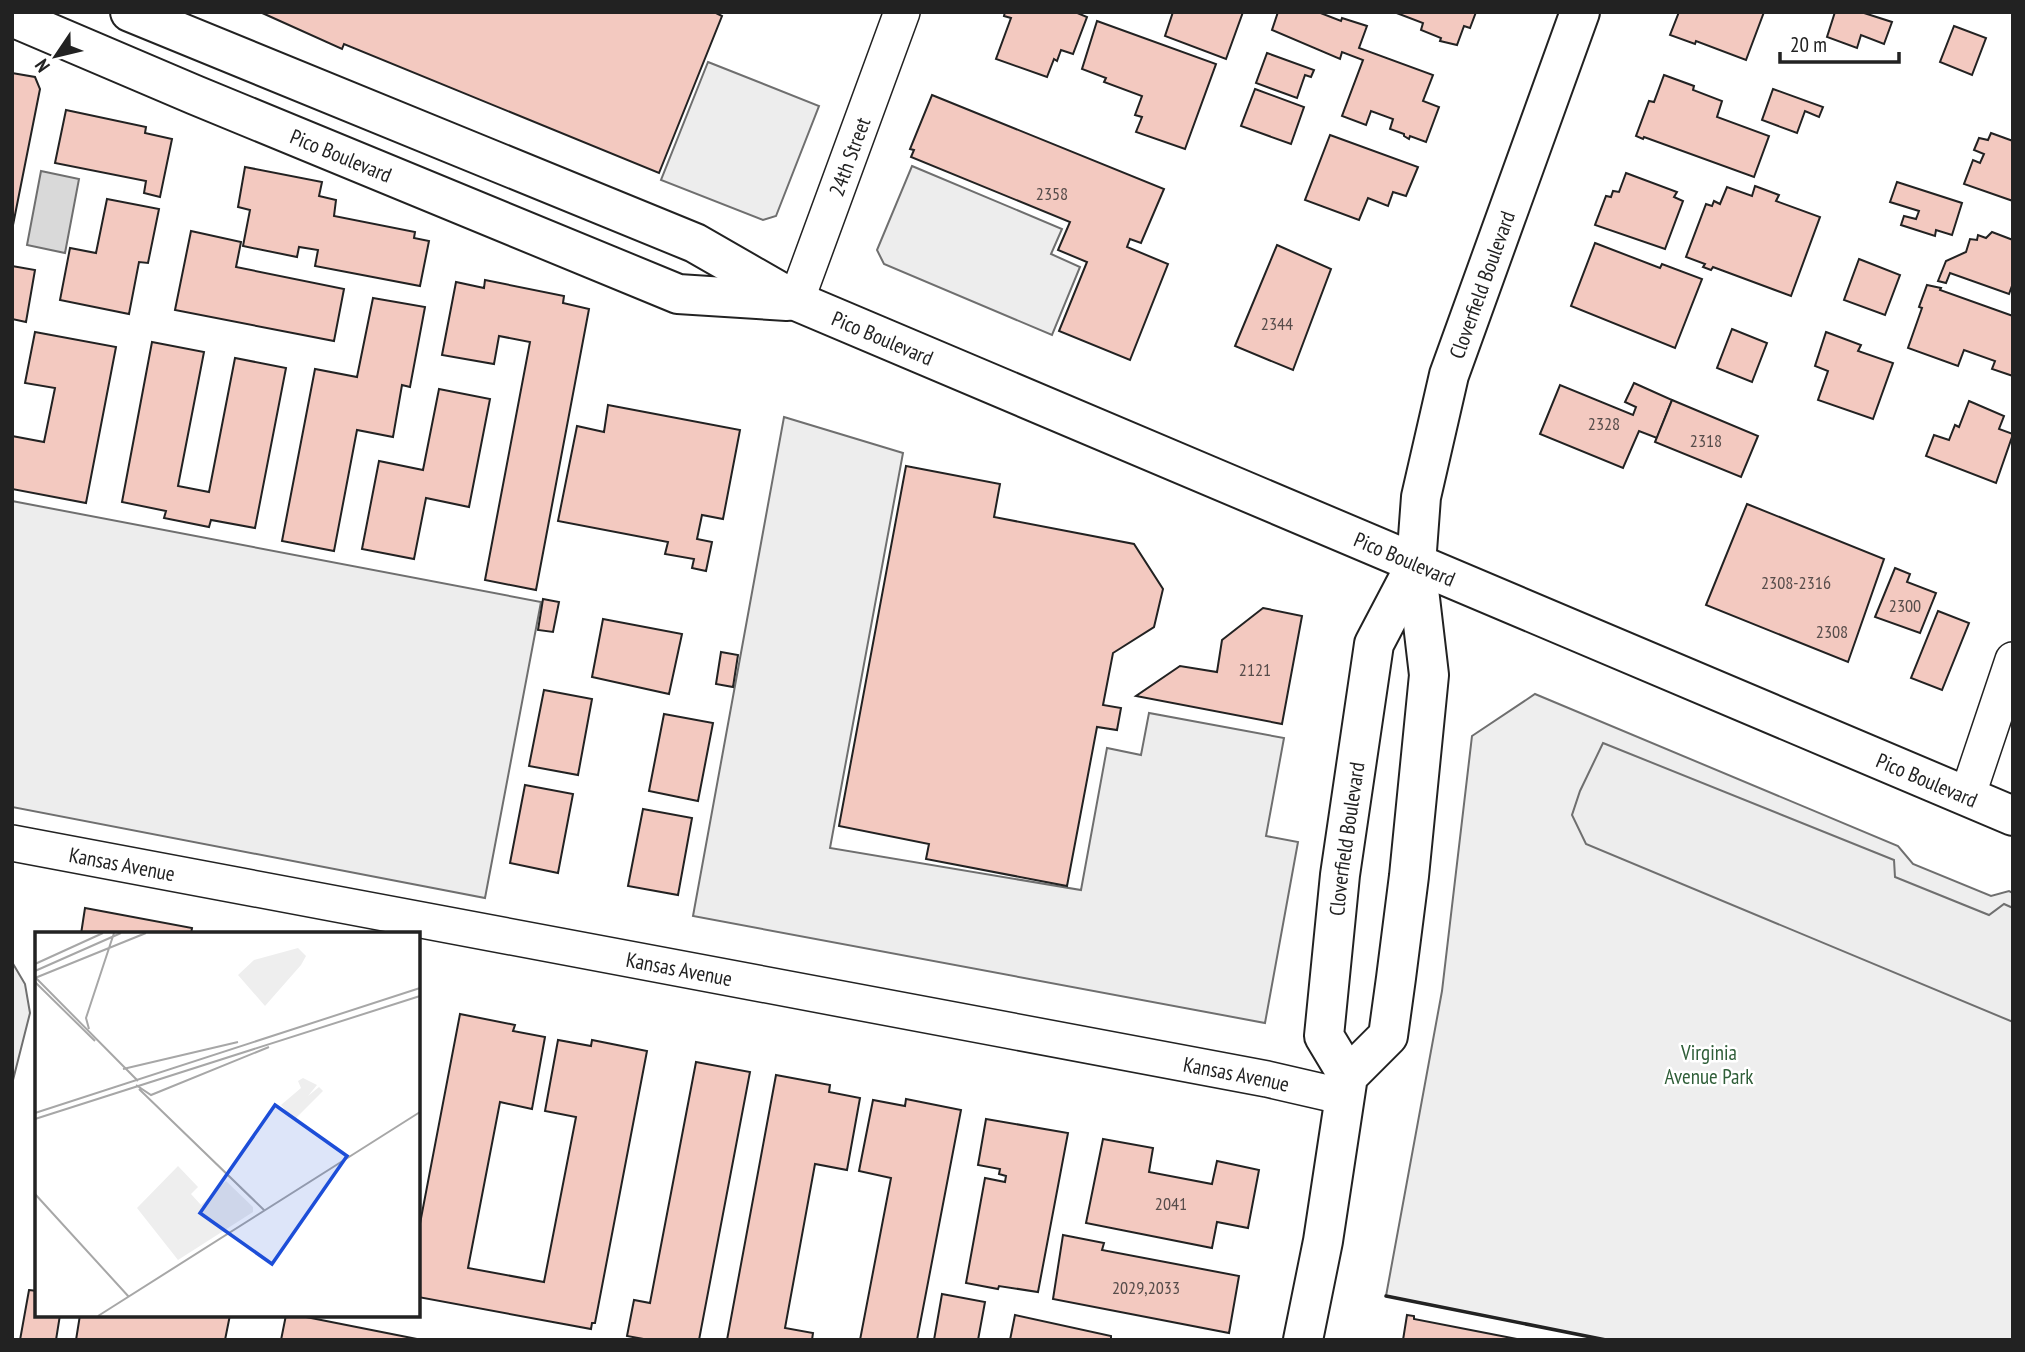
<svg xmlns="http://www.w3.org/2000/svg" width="2025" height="1352" viewBox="0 0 2025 1352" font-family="'PT Sans Narrow',sans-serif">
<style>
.green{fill:#eee;stroke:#6f6f6f;stroke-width:2}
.parking{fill:#ededed;stroke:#6f6f6f;stroke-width:2}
.water{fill:#d9d9d9;stroke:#6f6f6f;stroke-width:2}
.building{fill:#f3c9c0;stroke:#222;stroke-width:2}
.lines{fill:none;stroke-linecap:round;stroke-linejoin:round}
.street-casing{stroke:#222;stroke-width:38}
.secondary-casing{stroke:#222;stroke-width:42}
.street{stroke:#fff;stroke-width:35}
.secondary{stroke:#fff;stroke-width:38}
.wall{stroke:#222;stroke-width:3.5}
.labels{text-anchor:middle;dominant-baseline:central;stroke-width:5;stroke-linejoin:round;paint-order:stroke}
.number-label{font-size:18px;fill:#564c4a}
.street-label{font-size:21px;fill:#222;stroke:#fff}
.park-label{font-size:21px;fill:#2f5e38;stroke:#fff}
.inset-road{fill:none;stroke:#a7a7a7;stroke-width:2}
.view{fill:#1d4ed8;fill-opacity:0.15;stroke:#1d4ed8;stroke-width:3.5}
.inset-edge{fill:none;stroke:#222;stroke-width:3.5}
</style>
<rect width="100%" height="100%" fill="#fff"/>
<g class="green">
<polygon points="1535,694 1898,846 1913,864 1991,896 2009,891 2013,893 2013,1340 1606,1340 1386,1296 1442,991 1472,736"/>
<polygon points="12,962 25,984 30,1013 12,1084"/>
</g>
<g class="parking">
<polygon points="708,62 819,106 776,216 763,220 661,180"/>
<polygon points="912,166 1062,229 1051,254 1080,267 1052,335 884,264 877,250"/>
<polygon points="784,417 903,453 830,848 1081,890 1107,748 1141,755 1149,713 1284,738 1266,836 1298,842 1265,1023 693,916"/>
<polygon points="12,501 541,602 485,898 12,807"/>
<polygon points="1603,743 1894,860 1895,877 1989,915 2004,904 2013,908 2013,1022 1586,844 1572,815 1580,791"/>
</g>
<polygon class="water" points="41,171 79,179 65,253 27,245"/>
<g class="building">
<polygon points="260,12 714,12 722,16 659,173 344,44 342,49"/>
<polygon points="1005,12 1075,12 1087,17 1073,54 1061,50 1057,61 1054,59 1047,77 996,59 1011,18 1004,16"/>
<polygon points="1173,12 1243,12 1226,59 1165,36"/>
<polygon points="1278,12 1318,12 1341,21 1342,18 1367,26 1359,48 1433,75 1423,101 1439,107 1426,142 1410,136 1409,139 1404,136 1404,134 1390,129 1393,119 1371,111 1366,125 1342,116 1363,60 1342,52 1340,59 1272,30"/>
<polygon points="1394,12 1476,12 1470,28 1464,26 1457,45 1440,41 1441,38 1421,30 1423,23"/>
<polygon points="1679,12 1764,12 1746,60 1696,41 1695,44 1670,35"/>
<polygon points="1835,12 1861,12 1892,22 1884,44 1861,35 1857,48 1827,37"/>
<polygon points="1097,21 1216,64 1185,149 1136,132 1142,117 1135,115 1142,96 1104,82 1106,78 1082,69"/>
<polygon points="1954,26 1986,38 1972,75 1940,62"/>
<polygon points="1267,53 1314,70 1311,77 1305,75 1297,98 1256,83"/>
<polygon points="12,73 35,77 40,89 12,230"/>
<polygon points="1664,75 1694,86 1693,90 1722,101 1717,117 1769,136 1754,177 1644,137 1643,139 1636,136 1649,101 1654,102"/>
<polygon points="1255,89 1304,107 1291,144 1241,126"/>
<polygon points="1773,89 1823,107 1819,117 1805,111 1797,133 1762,120"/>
<polygon points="932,95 1164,189 1141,243 1130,239 1127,247 1168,264 1130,360 1059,331 1087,262 1058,250 1070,222 911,157 914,150 910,149"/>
<polygon points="66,110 146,127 145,133 172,139 160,197 144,193 146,181 55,163"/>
<polygon points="1991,133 2013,141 2013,201 1964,184 1973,160 1980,163 1984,154 1974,150 1979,138 1988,140"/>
<polygon points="1330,135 1418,167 1406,196 1393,192 1388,206 1368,198 1359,220 1305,200"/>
<polygon points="245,167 322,182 319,196 336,200 334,216 415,232 414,238 429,241 420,286 315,266 318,250 299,247 297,257 243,246 250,210 238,207"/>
<polygon points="1626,173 1677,192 1674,197 1683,201 1665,249 1595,225 1606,196 1611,197 1613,191 1619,192"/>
<polygon points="1897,182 1962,203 1952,235 1936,230 1935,236 1901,225 1904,216 1916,219 1919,211 1890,202"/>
<polygon points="1755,186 1779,195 1776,201 1820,217 1791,296 1713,267 1711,270 1703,267 1705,264 1686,257 1706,204 1712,206 1714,201 1720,204 1727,187 1752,196"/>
<polygon points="107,199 159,209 148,263 139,262 129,314 60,300 70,248 96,253"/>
<polygon points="191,231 241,242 236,267 344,289 334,341 175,310"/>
<polygon points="1992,232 2013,240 2013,283 2009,294 1950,273 1946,283 1938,281 1946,261 1966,252 1970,239 1977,240 1978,235 1986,238"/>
<polygon points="1595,243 1660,268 1662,264 1702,279 1675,348 1571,306"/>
<polygon points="1277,245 1331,269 1293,370 1235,346"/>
<polygon points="1859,259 1900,275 1885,315 1844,300"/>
<polygon points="12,266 35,270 26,322 12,319"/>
<polygon points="485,280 564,296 563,303 589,309 536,590 485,580 530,342 499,336 494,364 442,355 456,282 484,288"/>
<polygon points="1927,285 1941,288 1940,290 2013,316 2013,376 1992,369 1995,361 1964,350 1958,366 1908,348 1922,308 1919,307"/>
<polygon points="373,298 425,307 410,387 402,385 393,437 357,430 334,551 282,541 315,369 357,377"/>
<polygon points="1732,329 1767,343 1752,382 1717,368"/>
<polygon points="35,332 116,347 86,503 12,489 12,436 44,442 55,388 25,383"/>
<polygon points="1826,332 1861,345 1858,351 1893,363 1873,419 1818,400 1828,371 1815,366"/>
<polygon points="152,342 204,352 178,486 209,492 235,358 286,368 255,528 211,520 209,527 164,518 166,511 122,502"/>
<polygon points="1634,383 1672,400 1657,438 1639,431 1623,468 1540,434 1560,385 1633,415 1636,407 1625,402"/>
<polygon points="439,389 490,399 469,507 426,498 414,559 362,549 379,461 423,470"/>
<polygon points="1672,400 1758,436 1741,477 1655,442"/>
<polygon points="1969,401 2004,416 1999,429 2013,434 1996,483 1926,456 1934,435 1949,440 1955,425 1959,427"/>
<polygon points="608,405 740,430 723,519 702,515 697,539 712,542 706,571 692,568 694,559 665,554 668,542 558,521 577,426 604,432"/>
<polygon points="906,466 1000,484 994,517 1134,544 1163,589 1154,627 1113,653 1103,705 1121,708 1117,730 1097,727 1067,886 926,859 929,844 839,826"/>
<polygon points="1747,504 1884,559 1848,662 1706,605"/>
<polygon points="1895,568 1910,574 1907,582 1936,593 1920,633 1875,617"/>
<polygon points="543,599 559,602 553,632 538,630"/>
<polygon points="1263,608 1302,616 1282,724 1136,696 1180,666 1217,672 1222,640"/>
<polygon points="1938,611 1969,623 1942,690 1911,678"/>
<polygon points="603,619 682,634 669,694 592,677"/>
<polygon points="721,652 738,655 733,687 716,684"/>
<polygon points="544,690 592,699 578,775 529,766"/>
<polygon points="664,714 713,723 698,801 649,791"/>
<polygon points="525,785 573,794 558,873 510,863"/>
<polygon points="643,809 692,818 678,895 628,886"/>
<polygon points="85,908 192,928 191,934 81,934"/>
<polygon points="460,1014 515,1025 513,1031 545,1037 532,1109 500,1102 468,1268 544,1282 576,1117 545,1111 558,1040 591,1046 592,1040 647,1051 595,1323 592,1323 591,1329 418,1297 418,1234"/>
<polygon points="696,1062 750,1072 699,1340 649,1340 627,1336 634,1300 650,1303"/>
<polygon points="776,1075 830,1085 829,1092 860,1098 847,1170 815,1164 785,1328 813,1333 812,1340 727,1340"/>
<polygon points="906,1099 961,1110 917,1340 860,1340 891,1178 859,1171 873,1100 905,1106"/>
<polygon points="986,1119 1068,1133 1038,1292 999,1286 998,1289 966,1283 985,1178 1005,1182 1006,1176 999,1174 1000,1169 978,1165"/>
<polygon points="1103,1139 1153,1148 1149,1172 1212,1184 1217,1161 1259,1170 1248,1228 1217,1222 1212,1248 1086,1223"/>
<polygon points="1063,1235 1104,1243 1102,1250 1239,1276 1229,1333 1053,1299"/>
<polygon points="29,1290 37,1291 37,1315 60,1315 56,1340 20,1340"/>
<polygon points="942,1294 985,1302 978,1340 934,1340"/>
<polygon points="80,1315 230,1315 225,1340 76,1340"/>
<polygon points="286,1315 296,1315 422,1340 281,1340"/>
<polygon points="1015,1315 1111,1336 1111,1340 1010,1340"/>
<polygon points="1407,1315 1414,1316 1414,1319 1522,1340 1403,1340"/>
</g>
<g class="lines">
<g class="street-casing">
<g id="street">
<path id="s1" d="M796 301 902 12"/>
<polyline points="1967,797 2013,660"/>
<path id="s2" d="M12 843 1267 1079 1345 1097"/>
</g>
</g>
<g class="secondary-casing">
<g id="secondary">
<path id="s3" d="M130 12 695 243 796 301 2013 816"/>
<path id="s4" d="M12 17 195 95 678 294 787 301"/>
<path id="s5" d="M1348 1076 1324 1036 1340 875 1374 644 1416 564"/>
<path id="s6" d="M1303 1340 1323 1241 1348 1076 1388 1036 1396 978 1409 876 1429 675 1416 564 1421 497 1449 375 1580 12"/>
</g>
</g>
<use href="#street" class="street"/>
<use href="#secondary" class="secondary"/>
<polyline class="wall" points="1386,1296 1606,1340"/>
</g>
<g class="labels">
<g class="number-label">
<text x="1052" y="193">2358</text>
<text x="1277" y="323">2344</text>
<text x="1604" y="423">2328</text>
<text x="1706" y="440">2318</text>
<text x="1796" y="582">2308-2316</text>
<text x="1905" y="605">2300</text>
<text x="1832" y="631">2308</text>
<text x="1255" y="669">2121</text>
<text x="1171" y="1203">2041</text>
<text x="1146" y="1287">2029,2033</text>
</g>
<g class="street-label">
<text stroke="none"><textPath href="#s4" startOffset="357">Pico Boulevard</textPath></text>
<text stroke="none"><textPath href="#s1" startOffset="154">24th Street</textPath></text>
<text stroke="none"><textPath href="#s6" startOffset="1088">Cloverfield Boulevard</textPath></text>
<text stroke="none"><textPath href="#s3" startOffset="821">Pico Boulevard</textPath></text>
<text stroke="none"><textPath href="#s3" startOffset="1388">Pico Boulevard</textPath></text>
<text stroke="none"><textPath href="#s3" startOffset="1955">Pico Boulevard</textPath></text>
<text stroke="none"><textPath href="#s5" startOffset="245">Cloverfield Boulevard</textPath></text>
<text stroke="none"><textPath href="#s2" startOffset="112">Kansas Avenue</textPath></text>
<text stroke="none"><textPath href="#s2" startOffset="679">Kansas Avenue</textPath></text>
<text stroke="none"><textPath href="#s2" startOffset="1246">Kansas Avenue</textPath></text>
</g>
<g class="park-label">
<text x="1709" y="1052">Virginia<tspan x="1709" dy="24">Avenue Park</tspan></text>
</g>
</g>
<g transform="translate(35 932)">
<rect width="385" height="385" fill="#fff"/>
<path d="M263 16 271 24 266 33 230 74 203 43 219 28ZM268 146 282 153 273 164 284 155 288 159 259 188 246 173 266 156 263 149ZM143 234 163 255 156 262 166 273 191 249 218 275V280L143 328 102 276Z" fill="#eee"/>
<path class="inset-road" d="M0 32 68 1M0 39 86 1M0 45 103 149M0 46 111 1M0 50 60 109M54 97 51 86 79 1M88 137 203 110M101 153 116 163 234 115M104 157 229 278M0 181 385 56M0 187 385 64M205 255 229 278M0 262 94 365M63 384 385 180"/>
<path class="view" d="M240 173 312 224 237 332 165 281Z"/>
<rect width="385" height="385" class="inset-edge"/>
</g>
<rect width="2025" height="1352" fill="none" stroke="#222222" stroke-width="28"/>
<g transform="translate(56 56) rotate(235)" stroke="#ffffff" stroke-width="5" paint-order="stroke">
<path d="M0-5L12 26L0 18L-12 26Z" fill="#222222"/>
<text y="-10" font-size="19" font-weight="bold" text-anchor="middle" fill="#222222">N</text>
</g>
<path d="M1780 52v10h119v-10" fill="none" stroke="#222222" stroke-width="3.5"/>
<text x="1790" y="52" font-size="21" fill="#222222" stroke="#ffffff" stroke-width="5" paint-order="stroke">20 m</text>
</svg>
